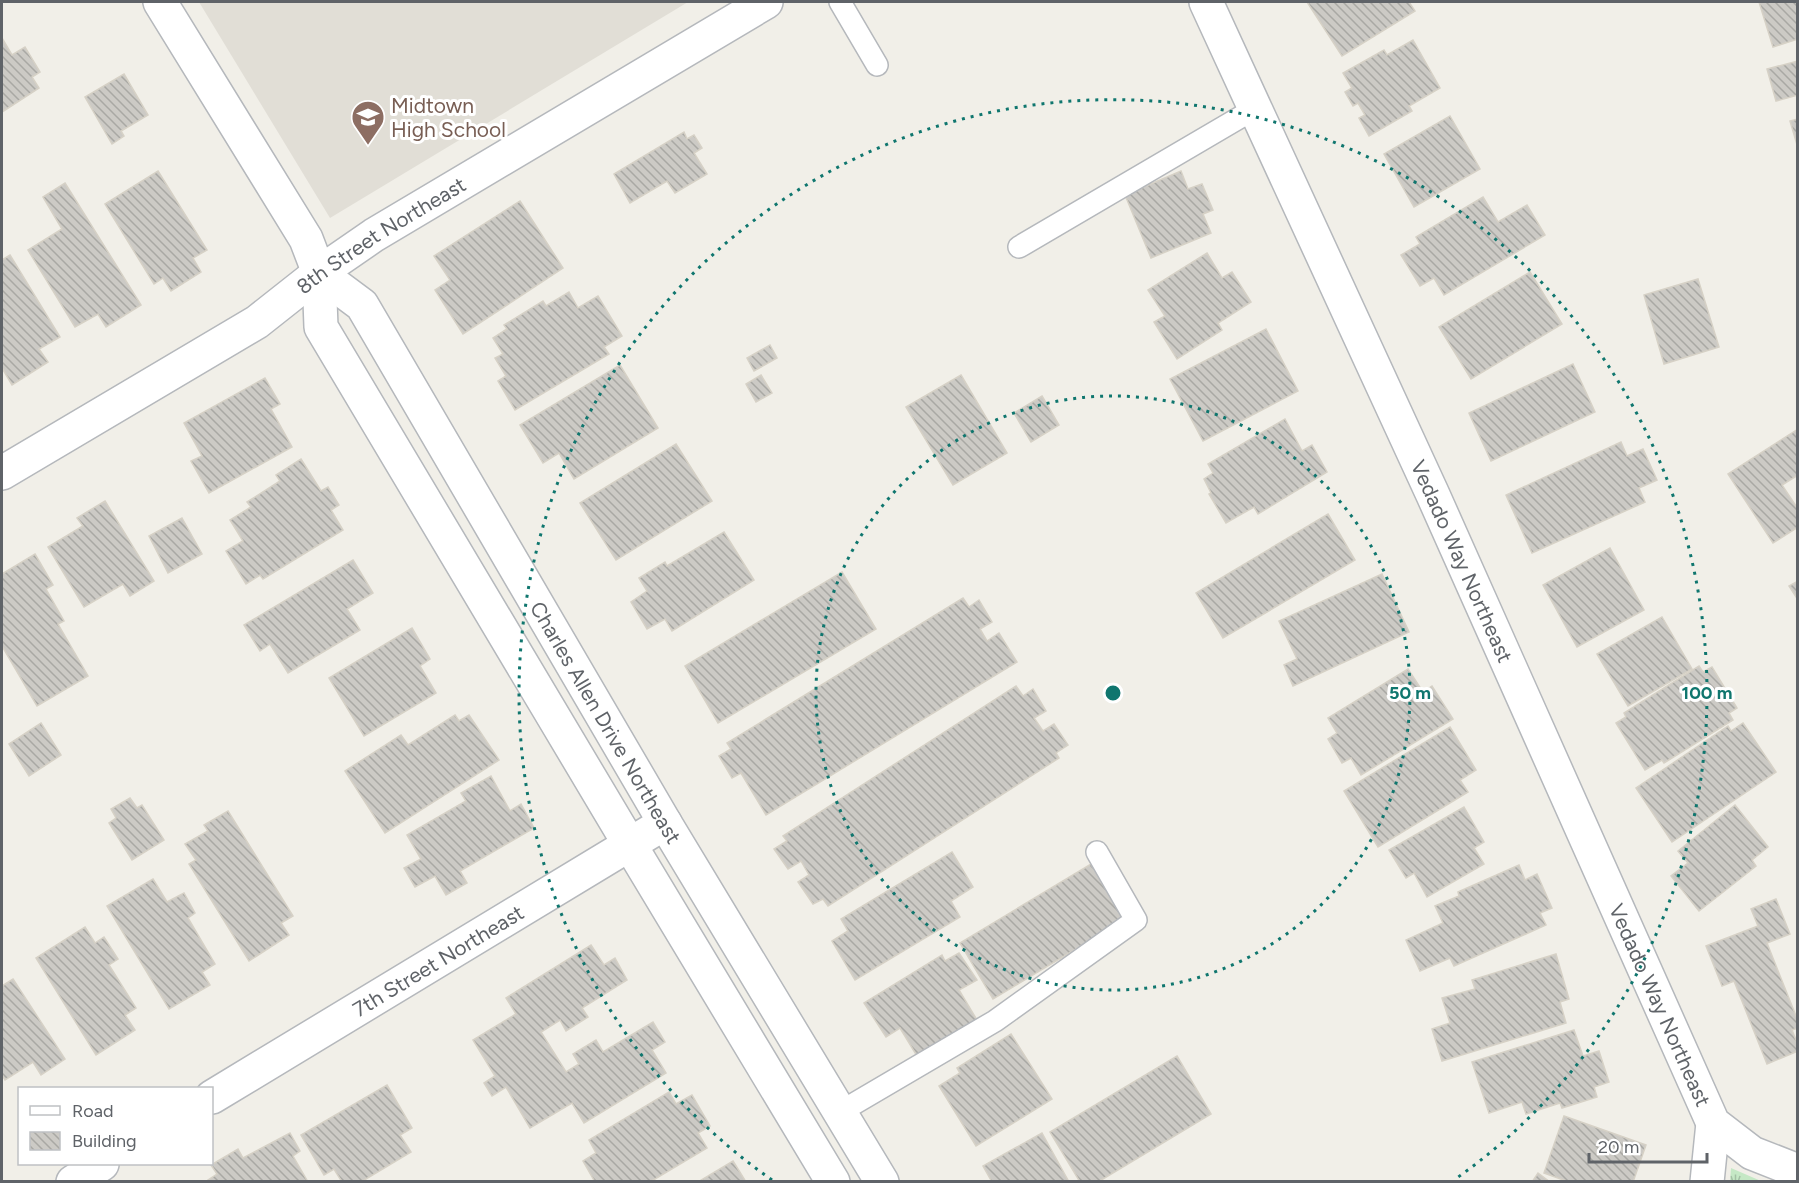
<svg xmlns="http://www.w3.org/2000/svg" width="1799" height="1183" viewBox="0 0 1799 1183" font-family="Figtree,sans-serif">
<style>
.education{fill:#e1ded6}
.grass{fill:url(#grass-tufts)}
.building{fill:url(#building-back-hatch);stroke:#d6d1c6;stroke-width:1.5}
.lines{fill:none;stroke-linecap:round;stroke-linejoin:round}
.service-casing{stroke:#b5b8bc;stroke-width:24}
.minor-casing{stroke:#b5b8bc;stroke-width:36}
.tertiary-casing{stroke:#b5b8bc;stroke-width:36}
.service{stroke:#fff;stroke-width:21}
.minor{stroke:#fff;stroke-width:33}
.tertiary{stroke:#fff;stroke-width:33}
.ring{fill:none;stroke:#0f766e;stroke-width:3;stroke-dasharray:3 6}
.labels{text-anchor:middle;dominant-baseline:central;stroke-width:6;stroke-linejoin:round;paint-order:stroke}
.education-label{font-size:21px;fill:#785e54;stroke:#fff;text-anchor:start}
.street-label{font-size:21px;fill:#5f6368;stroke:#fff}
.centre{fill:#0f766e;stroke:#fff;stroke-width:3}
.ring-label{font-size:18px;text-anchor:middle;font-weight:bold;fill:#0f766e;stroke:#fff;stroke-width:6;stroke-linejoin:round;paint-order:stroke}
</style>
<defs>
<pattern id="grass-tufts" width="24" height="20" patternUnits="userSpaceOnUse" patternTransform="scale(1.5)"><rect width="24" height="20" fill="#c5e8c5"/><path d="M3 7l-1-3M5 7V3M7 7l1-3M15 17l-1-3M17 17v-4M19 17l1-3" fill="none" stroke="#a3c0a4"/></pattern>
<pattern id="building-back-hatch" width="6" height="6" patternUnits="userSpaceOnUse" patternTransform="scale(1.5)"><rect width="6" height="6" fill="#cccac5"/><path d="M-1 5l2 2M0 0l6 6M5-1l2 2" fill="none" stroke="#a9a8a4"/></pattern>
</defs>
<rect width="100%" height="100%" fill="#f1efe8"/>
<polygon class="education" points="199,2 688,2 330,218"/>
<polygon class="grass" points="1731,1168 1761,1181 1730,1181"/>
<g class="building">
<polygon points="1307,2 1409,2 1415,11 1342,56"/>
<polygon points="1759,2 1798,2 1798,39 1773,47"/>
<polygon points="2,38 12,55 25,47 40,72 32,77 39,88 2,112"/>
<polygon points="1413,40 1440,88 1409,106 1412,111 1369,136 1359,118 1365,115 1358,103 1353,106 1345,92 1352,88 1343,73 1384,50 1387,55"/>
<polygon points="1798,61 1798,95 1776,101 1767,69"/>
<polygon points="124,74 148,115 121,131 124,136 112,144 85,97"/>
<polygon points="1450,116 1480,169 1414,207 1384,154"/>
<polygon points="1798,119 1798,148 1790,121"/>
<polygon points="684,132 687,139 694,135 702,148 694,153 707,174 675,193 667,181 630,203 614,174"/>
<polygon points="158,171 207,250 193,258 201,272 171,291 163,278 154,284 105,204"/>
<polygon points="1181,171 1188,189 1202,184 1213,210 1203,214 1211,233 1151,258 1125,195"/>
<polygon points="65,183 141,305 106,327 98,314 75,327 28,250 62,229 43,197"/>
<polygon points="1483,197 1498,222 1527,205 1545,235 1444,295 1434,278 1420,286 1401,255 1420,244 1416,237"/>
<polygon points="520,201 563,268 463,334 435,290 450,280 434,256"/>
<polygon points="1207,253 1222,278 1232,272 1251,302 1218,323 1222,330 1177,359 1154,322 1165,316 1148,290"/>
<polygon points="10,255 60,337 39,349 48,362 12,385 2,368 2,260"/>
<polygon points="1530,272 1562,324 1471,379 1439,327"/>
<polygon points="1698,279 1719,347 1664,364 1644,295"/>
<polygon points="569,292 578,308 598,296 622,336 604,347 609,354 515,410 498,381 506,376 495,358 503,354 493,338 507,329 504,325 543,301 546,306"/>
<polygon points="1266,329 1298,391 1203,441 1170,379"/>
<polygon points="770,345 777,358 754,371 747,358"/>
<polygon points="1573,364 1595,412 1491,461 1469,413"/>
<polygon points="620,365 658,428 574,479 559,453 543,463 520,425"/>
<polygon points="761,375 772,393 756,402 746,384"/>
<polygon points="961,375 1007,453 953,485 906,407"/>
<polygon points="265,378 280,404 271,409 292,447 209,493 191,461 202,456 184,423"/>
<polygon points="1042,396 1059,425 1031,442 1014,413"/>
<polygon points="1285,419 1302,451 1312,445 1327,472 1258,514 1254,507 1226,523 1209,494 1211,493 1204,479 1213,473 1208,464"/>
<polygon points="1798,429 1798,475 1782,485 1798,509 1798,527 1773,543 1728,474"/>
<polygon points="1621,442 1627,456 1643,449 1657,480 1639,488 1645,502 1532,553 1506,495"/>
<polygon points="676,444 712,501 616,560 580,503"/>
<polygon points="301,459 321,491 328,487 339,505 331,510 343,530 263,579 260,575 246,584 226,551 243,541 230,520 251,507 247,502 280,481 276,475"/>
<polygon points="105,501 154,581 130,596 123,584 84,607 48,547 83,526 77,518"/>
<polygon points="1328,514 1355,560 1223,638 1196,593"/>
<polygon points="182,518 202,554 168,573 149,536"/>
<polygon points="724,532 754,580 672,631 665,619 647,629 631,602 647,591 639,578 665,562 667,566"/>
<polygon points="1610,548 1644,610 1577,647 1543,585"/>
<polygon points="35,554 53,585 46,589 64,621 58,624 88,676 37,706 2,646 2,574"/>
<polygon points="353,560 373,593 347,609 360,630 288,673 270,644 260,651 244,625"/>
<polygon points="842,572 876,629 718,723 685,666"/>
<polygon points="1382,574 1409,632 1293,686 1284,665 1297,659 1279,621"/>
<polygon points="1798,581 1798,600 1789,586"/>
<polygon points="963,598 969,607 979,600 992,622 980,629 987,641 999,633 1017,662 766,815 741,773 732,778 719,756 731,749 727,743"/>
<polygon points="1662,617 1692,669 1628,706 1597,654"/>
<polygon points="412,628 430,659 420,666 436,693 364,736 329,678"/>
<polygon points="1699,666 1703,672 1712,667 1737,708 1729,713 1733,720 1664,763 1662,760 1645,770 1616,723 1626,717 1624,713"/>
<polygon points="1408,669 1423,692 1432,686 1453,719 1361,775 1351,758 1342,763 1328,739 1337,733 1328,718"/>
<polygon points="1016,686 1023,696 1033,689 1046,711 1034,718 1043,731 1054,724 1068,745 1056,753 1059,758 828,906 823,899 813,904 798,882 809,875 801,861 788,869 774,849 787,841 783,836"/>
<polygon points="455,715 459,721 469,715 499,760 385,833 345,771 401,735 408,745"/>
<polygon points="41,723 61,755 29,776 9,744"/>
<polygon points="1743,723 1776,772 1672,842 1636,788 1728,726 1731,731"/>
<polygon points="1450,727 1476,770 1460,780 1468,792 1378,847 1344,791"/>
<polygon points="491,776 510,811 521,804 534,828 460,871 467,883 446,895 435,876 415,887 404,868 421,859 407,835 466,801 461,793"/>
<polygon points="130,798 137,808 142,805 164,840 132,860 109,823 116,818 111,809"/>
<polygon points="1735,805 1768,847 1752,860 1756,866 1699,911 1671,876 1688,863 1678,851"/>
<polygon points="1464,807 1484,842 1474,848 1484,864 1427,897 1414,873 1406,878 1389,850"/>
<polygon points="228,811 293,916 281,923 289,935 249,961 189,864 196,860 185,844 208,831 204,825"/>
<polygon points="952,852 973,887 951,901 960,917 855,980 832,941 848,931 841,919"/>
<polygon points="1091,864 1124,920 993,999 960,943"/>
<polygon points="1519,865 1525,880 1537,874 1552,908 1540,913 1546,925 1454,966 1450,958 1420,971 1406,940 1443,923 1435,906 1459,896 1458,892"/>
<polygon points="153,879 167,902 184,893 195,913 188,918 215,964 202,972 210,985 169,1009 107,906"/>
<polygon points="1776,899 1790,934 1767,943 1798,1021 1798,1028 1792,1030 1798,1045 1798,1051 1767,1064 1734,981 1722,986 1706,946 1758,926 1751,909"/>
<polygon points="85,927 95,943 104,937 118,959 109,965 136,1008 125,1015 135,1030 96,1055 36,958"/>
<polygon points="591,945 604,965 615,958 627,980 582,1008 588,1017 566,1031 560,1020 541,1032 566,1072 579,1064 573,1054 596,1040 603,1052 653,1022 665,1042 652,1050 666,1073 584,1123 572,1103 530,1128 506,1087 492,1096 484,1083 495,1076 473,1040 516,1014 506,998"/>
<polygon points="959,953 977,980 959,990 980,1025 920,1061 900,1028 886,1037 864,1003 942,955 945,961"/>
<polygon points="1556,954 1569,999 1560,1002 1566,1023 1442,1061 1432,1029 1450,1023 1442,998 1475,989 1472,980"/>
<polygon points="13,979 65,1059 41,1075 33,1062 5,1080 2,1075 2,986"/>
<polygon points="1574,1030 1583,1056 1599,1051 1609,1082 1594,1087 1597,1097 1562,1108 1560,1103 1526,1114 1522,1102 1489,1113 1472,1062"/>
<polygon points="1011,1034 1052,1099 976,1146 939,1086 960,1073 957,1068"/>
<polygon points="1177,1056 1211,1114 1098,1182 1080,1182 1050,1132"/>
<polygon points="387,1085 412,1128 400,1135 411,1152 361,1182 342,1182 334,1169 324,1175 301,1135"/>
<polygon points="669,1092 676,1104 692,1095 710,1126 698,1133 707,1148 650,1182 595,1182 583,1161 596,1153 589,1140"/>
<polygon points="1564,1116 1646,1145 1633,1182 1569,1182 1544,1173"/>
<polygon points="290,1133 300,1151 293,1156 308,1182 209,1182 208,1180 217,1174 211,1165 238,1149 243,1158"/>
<polygon points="1042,1133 1069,1182 992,1182 983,1166"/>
<polygon points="733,1161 746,1182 698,1182"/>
<polygon points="1538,1173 1550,1182 1532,1182"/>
</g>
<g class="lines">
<g class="service-casing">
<g id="service">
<polyline points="840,2 877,65"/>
<polyline points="1019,247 1256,108"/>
<polyline points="840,1112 995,1021 1136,920 1097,852"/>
</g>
</g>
<g class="minor-casing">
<g id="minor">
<polyline points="160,2 306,239 319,273"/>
<path id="s1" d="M1206 2 1433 495 1713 1123 1752 1153 1798 1171"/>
<path id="s2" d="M2 473 257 322 319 273 374 235 766 2"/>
<path id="s3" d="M212 1097 665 823"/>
<polyline points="73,1182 102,1164"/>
<polyline points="1707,1182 1713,1123"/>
</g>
</g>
<g class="tertiary-casing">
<g id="tertiary">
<path id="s4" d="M319 273 362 305 665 823 882 1182"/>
<polyline points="319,273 321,327 630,845 833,1182"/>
</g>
</g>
<use href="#service" class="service"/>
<use href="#minor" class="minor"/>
<use href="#tertiary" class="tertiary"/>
</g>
<g class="ring">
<circle cx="1113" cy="693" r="297"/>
<path d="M772 1180A594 594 0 1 1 1454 1180"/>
</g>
<defs>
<g id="school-pin" transform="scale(1.725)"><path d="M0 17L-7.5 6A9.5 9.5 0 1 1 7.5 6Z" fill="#8d6e63" stroke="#fff"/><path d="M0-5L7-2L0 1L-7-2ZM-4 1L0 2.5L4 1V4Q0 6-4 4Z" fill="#fff"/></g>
</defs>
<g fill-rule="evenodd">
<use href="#school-pin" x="368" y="117"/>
</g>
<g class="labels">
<g class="education-label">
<text x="391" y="105">Midtown<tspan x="391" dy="24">High School</tspan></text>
</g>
<g class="street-label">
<text stroke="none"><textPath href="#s2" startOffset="448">8th Street Northeast</textPath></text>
<text stroke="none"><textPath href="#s1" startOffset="615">Vedado Way Northeast</textPath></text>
<text stroke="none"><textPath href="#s4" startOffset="537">Charles Allen Drive Northeast</textPath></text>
<text stroke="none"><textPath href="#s3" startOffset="264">7th Street Northeast</textPath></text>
<text stroke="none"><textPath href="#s1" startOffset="1101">Vedado Way Northeast</textPath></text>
</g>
</g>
<circle cx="1113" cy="693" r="9" class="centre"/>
<g class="ring-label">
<text x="1410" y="699">50 m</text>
<text x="1707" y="699">100 m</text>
</g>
<rect width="1799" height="1183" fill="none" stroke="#5f6368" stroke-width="6"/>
<rect x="18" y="1087" width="195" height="78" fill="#ffffff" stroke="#bfc1c3" stroke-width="1.5"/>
<rect x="30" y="1106" width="30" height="9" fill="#ffffff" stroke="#bfc1c3" stroke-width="1.5"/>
<text x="72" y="1117" font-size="18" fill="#5f6368">Road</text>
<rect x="30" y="1132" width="30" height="18" fill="url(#building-back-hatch)" stroke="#bfc1c3" stroke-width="1.5"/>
<text x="72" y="1147" font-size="18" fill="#5f6368">Building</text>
<path d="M1589 1153v9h118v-9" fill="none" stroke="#5f6368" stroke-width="3"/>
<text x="1598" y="1153" font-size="18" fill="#5f6368" stroke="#ffffff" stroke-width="4.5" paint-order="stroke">20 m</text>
</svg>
